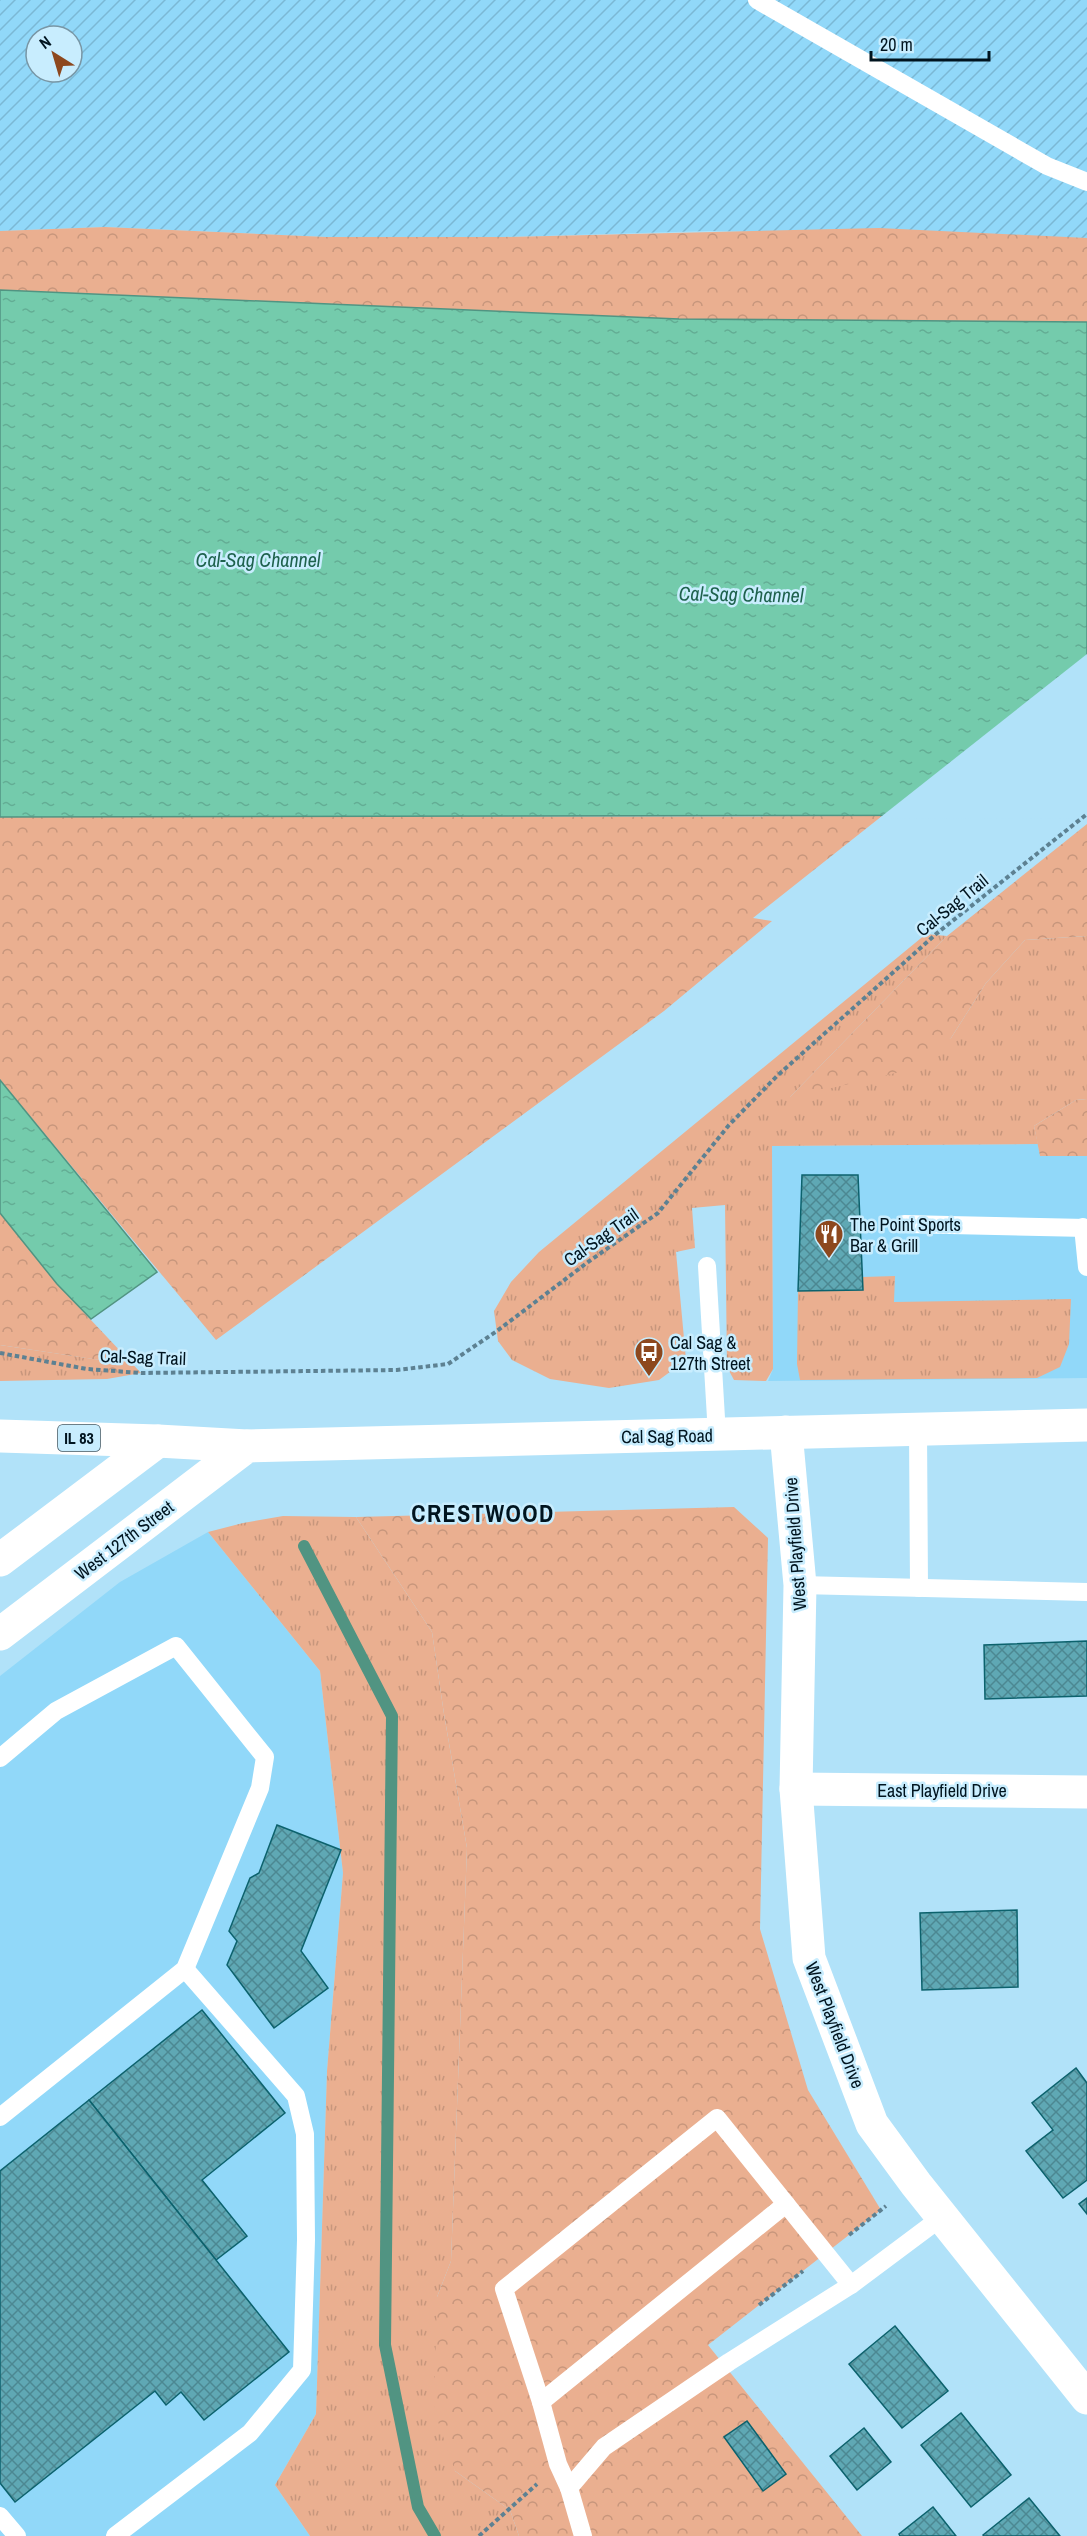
<svg xmlns="http://www.w3.org/2000/svg" width="1087" height="2536" viewBox="0 0 1087 2536" font-family="'Archivo Narrow',sans-serif">
<style>
.built{fill:#91d8f9}
.industrial{fill:url(#industrial-furrows);fill-rule:evenodd}
.grass{fill:url(#grass-tufts)}
.forest{fill:url(#forest-crowns)}
.water{fill:url(#water-ripples);stroke:#519482;stroke-width:1.5}
.pier{fill:#b1e2f9}
.lines{fill:none;stroke-linecap:round;stroke-linejoin:round}
.stream{stroke:#519482;stroke-width:12}
.building{fill:url(#building-cross-hatch);stroke:#0c626d;stroke-width:1.5}
.path{stroke:#5d8192;stroke-width:4;stroke-dasharray:4.5 3;stroke-linecap:butt}
.lane{stroke:#fff;stroke-width:18}
.street{stroke:#fff;stroke-width:33}
.secondary{stroke:#fff;stroke-width:33}
.primary{stroke:#fff;stroke-width:33}
.labels{text-anchor:middle;dominant-baseline:central;stroke-width:5;stroke-linejoin:round;paint-order:stroke}
.shield{fill:#c8edfe;stroke:#3c5562;stroke-width:1.5}
.shield-label{font-size:16px;font-weight:bold;fill:#00141f}
.street-label{font-size:18px;fill:#00141f;stroke:#c8edfe}
.poi-label{font-size:18px;fill:#00141f;stroke:#c8edfe;text-anchor:start}
.water-label{font-size:20px;font-style:italic;fill:#1e624d;stroke:#c8edfe}
.district-label{font-size:24px;font-weight:bold;letter-spacing:1.5px;fill:#00141f;stroke:#c8edfe}
</style>
<defs>
<pattern id="industrial-furrows" width="10" height="10" patternUnits="userSpaceOnUse" patternTransform="scale(1.5)"><rect width="10" height="10" fill="#91d8f9"/><path d="M-1 1l2-2M0 10L10 0M9 11l2-2" fill="none" stroke="#7bb8d5"/></pattern>
<pattern id="grass-tufts" width="24" height="20" patternUnits="userSpaceOnUse" patternTransform="scale(1.5)"><rect width="24" height="20" fill="#eaaf90"/><path d="M3 7l-1-3M5 7V3M7 7l1-3M15 17l-1-3M17 17v-4M19 17l1-3" fill="none" stroke="#c7967c"/></pattern>
<pattern id="forest-crowns" width="20" height="18" patternUnits="userSpaceOnUse" patternTransform="scale(1.5)"><rect width="20" height="18" fill="#eaaf90"/><path d="M2 6a3 3 0 1 1 6 0M12 15a3 3 0 1 1 6 0" fill="none" stroke="#c7967c"/></pattern>
<pattern id="water-ripples" width="26" height="14" patternUnits="userSpaceOnUse" patternTransform="scale(1.5)"><rect width="26" height="14" fill="#74cbac"/><path d="M2 4q2-2 4 0t4 0M15 11q2-2 4 0t4 0" fill="none" stroke="#63ad94"/></pattern>
<pattern id="building-cross-hatch" width="8" height="8" patternUnits="userSpaceOnUse" patternTransform="scale(1.5)"><rect width="8" height="8" fill="#5fa8b4"/><path d="M0 0l8 8M0 8l8-8" fill="none" stroke="#4c8892"/></pattern>
</defs>
<rect width="100%" height="100%" fill="#b1e2f9"/>
<g class="built">
<polygon points="1038,1144 1040,1156 1087,1156 1087,1378 768,1381 773,1369 772,1146"/>
<polygon points="208,1532 320,1671 343,1873 327,2071 316,2414 275,2485 310,2536 0,2536 0,1676 120,1582"/>
</g>
<path class="industrial" d="M0 0H1087V238L709 231 504 237H326L105 227 0 231ZM36 36H72V72H36Z"/>
<g class="grass">
<polygon points="926,934 947,936 790,1097 951,1038 986,983 1025,940 1087,936 1087,1099 1076,1100 1034,1126 1038,1144 772,1146 773,1369 766,1381 734,1380 727,1367 725,1205 692,1208 695,1248 676,1252 686,1360 659,1380 609,1388 550,1379 512,1360 498,1341 494,1311 511,1282 539,1252"/>
<polygon points="895,1276 894,1302 1071,1299 1069,1344 1060,1367 1037,1378 800,1380 797,1364 798,1291 863,1290 863,1277"/>
<polygon points="0,1345 107,1361 107,1379 0,1381"/>
<polygon points="283,1516 356,1517 432,1632 444,1714 467,1848 451,2261 437,2297 455,2471 510,2510 519,2536 310,2536 275,2485 316,2414 327,2071 343,1873 320,1671 208,1532 243,1523"/>
</g>
<g class="forest">
<polygon points="105,227 326,237 504,237 879,228 1087,238 1087,322 679,319 0,290 0,231"/>
<polygon points="882,816 753,918 772,921 664,1011 216,1340 0,1080 0,817"/>
<polygon points="1087,824 1087,936 1025,940 986,983 951,1038 904,1071 789,1098 947,936"/>
<polygon points="1087,1099 1087,1156 1040,1156 1034,1126 1076,1100"/>
<polygon points="0,1213 57,1284 141,1373 107,1379 106,1361 0,1345"/>
<polygon points="734,1507 768,1538 760,1929 808,2090 881,2210 708,2345 862,2536 519,2536 510,2510 455,2471 434,2410 437,2297 451,2261 467,1848 444,1714 432,1632 356,1517"/>
</g>
<g class="water">
<polygon points="0,290 679,319 1087,322 1087,815 0,817"/>
<polygon points="0,1080 157,1272 91,1319 57,1284 0,1213"/>
</g>
<polygon class="pier" points="1087,654 1087,818 879,819 882,816"/>
<g class="lines">
<polyline class="stream" points="304,1546 392,1716 385,2345 418,2507 435,2536"/>
</g>
<g class="building">
<polygon points="802,1175 858,1175 863,1290 798,1291"/>
<polygon points="1087,1641 1087,1696 985,1699 984,1645"/>
<polygon points="277,1825 341,1850 301,1951 328,1988 274,2028 227,1965 237,1941 229,1931 250,1878 259,1873"/>
<polygon points="1017,1910 1018,1987 922,1990 920,1913"/>
<polygon points="202,2010 285,2113 202,2180 247,2236 216,2260 89,2100"/>
<polygon points="1076,2068 1087,2083 1087,2180 1063,2198 1026,2151 1053,2130 1032,2103"/>
<polygon points="89,2100 289,2352 204,2420 181,2392 166,2405 155,2391 15,2502 0,2483 0,2171"/>
<polygon points="1087,2198 1087,2214 1079,2204"/>
<polygon points="895,2326 948,2391 902,2428 849,2364"/>
<polygon points="961,2413 1011,2475 971,2507 921,2445"/>
<polygon points="747,2421 786,2474 763,2491 724,2437"/>
<polygon points="864,2428 891,2462 857,2490 830,2456"/>
<polygon points="1029,2498 1060,2536 984,2536 983,2535"/>
<polygon points="933,2507 956,2536 900,2536 899,2534"/>
</g>
<g class="lines">
<g class="path">
<polyline points="0,1353 87,1369 141,1373 397,1370 448,1364 497,1331 588,1262 658,1213 729,1125 777,1076 936,934 1087,814"/>
<polyline points="849,2235 886,2206"/>
<polyline points="759,2305 803,2271"/>
<polyline points="479,2536 537,2484"/>
</g>
<g class="lane">
<polyline points="757,0 1047,166 1087,182"/>
<polyline points="904,1224 1087,1228"/>
<polyline points="1083,1227 1087,1267"/>
<polyline points="707,1266 717,1435"/>
<polyline points="918,1429 919,1588"/>
<polyline points="800,1585 1087,1592"/>
<polyline points="0,1758 56,1711 176,1646 265,1757 260,1788 185,1969 0,2117"/>
<polyline points="541,2402 786,2204"/>
<polyline points="569,2488 558,2464 541,2402 504,2289 717,2118 851,2285"/>
<polyline points="0,2516 17,2536"/>
<polyline points="115,2536 250,2433 302,2370 306,2240 305,2134 296,2096 185,1969"/>
<polyline points="583,2536 569,2488 604,2447 729,2362 851,2285 942,2217"/>
</g>
<g class="street">
<polyline points="786,1432 800,1585 796,1789 809,1958 872,2124 916,2184 1087,2398"/>
<polyline points="796,1789 1087,1792"/>
</g>
<g class="secondary">
<polyline points="0,1560 158,1441"/>
<polyline points="0,1634 247,1446 1087,1425"/>
</g>
<polyline class="primary" points="0,1436 158,1441 247,1446"/>
</g>
<defs>
<g id="restaurant-pin" transform="scale(1.5)"><path d="M0 17L-7.5 6A9.5 9.5 0 1 1 7.5 6Z" fill="#8d481e" stroke="#c8edfe"/><path d="M-5-6h1v4h1v-4h1v4h1v-4h1v5L-1.5 .5V6h-2V.5L-5-1ZM5-6V6H3V1.5H1.5Q1.5-4 5-6Z" fill="#fff"/></g>
<g id="bus-pin" transform="scale(1.5)"><path d="M0 17L-7.5 6A9.5 9.5 0 1 1 7.5 6Z" fill="#8d481e" stroke="#c8edfe"/><path d="M-5-6H5V4H4V6H2V4H-2V6H-4V4H-5ZM-3.5-4V0h7V-4ZM-3.5 1.2v1.5H-2V1.2ZM2 1.2v1.5H3.5V1.2Z" fill="#fff"/></g>
</defs>
<g fill-rule="evenodd">
<use href="#restaurant-pin" x="829" y="1234"/>
<use href="#bus-pin" x="649" y="1352"/>
</g>
<g class="labels">
<rect class="shield" x="58" y="1425" width="42" height="26" rx="4.5"/>
<g class="shield-label">
<text x="79" y="1438">IL 83</text>
</g>
<g class="street-label">
<text transform="translate(952 905) rotate(-39)">Cal-Sag Trail</text>
<text transform="translate(601 1237) rotate(-35)">Cal-Sag Trail</text>
<text transform="translate(143 1357) rotate(2)">Cal-Sag Trail</text>
<text transform="translate(667 1436) rotate(-1)">Cal Sag Road</text>
<text transform="translate(124 1540) rotate(-37)">West 127th Street</text>
<text transform="translate(795 1544) rotate(-94)">West Playfield Drive</text>
<text x="942" y="1790">East Playfield Drive</text>
<text transform="translate(835 2025) rotate(69)">West Playfield Drive</text>
</g>
<g class="poi-label">
<text x="850" y="1224">The Point Sports<tspan x="850" dy="21">Bar &amp; Grill</tspan></text>
<text x="670" y="1342">Cal Sag &amp;<tspan x="670" dy="21">127th Street</tspan></text>
</g>
<g class="water-label">
<text x="258" y="559">Cal-Sag Channel</text>
<text transform="translate(741 594) rotate(1)">Cal-Sag Channel</text>
</g>
<g class="district-label">
<text x="483" y="1513">CRESTWOOD</text>
</g>
</g>
<g transform="translate(54 54) rotate(323)"><circle r="28" fill="#c8edfe" stroke="#7896a5" stroke-width="1.5"/>
<path d="M0-4.5L10 22L0 15L-10 22Z" fill="#8d481e"/>
<text y="-9" font-size="16" font-weight="bold" text-anchor="middle" fill="#00141f">N</text>
</g>
<path d="M871 51v9h118v-9" fill="none" stroke="#00141f" stroke-width="3"/>
<text x="880" y="51" font-size="18" fill="#00141f" stroke="#c8edfe" stroke-width="4.5" paint-order="stroke">20 m</text>
</svg>
